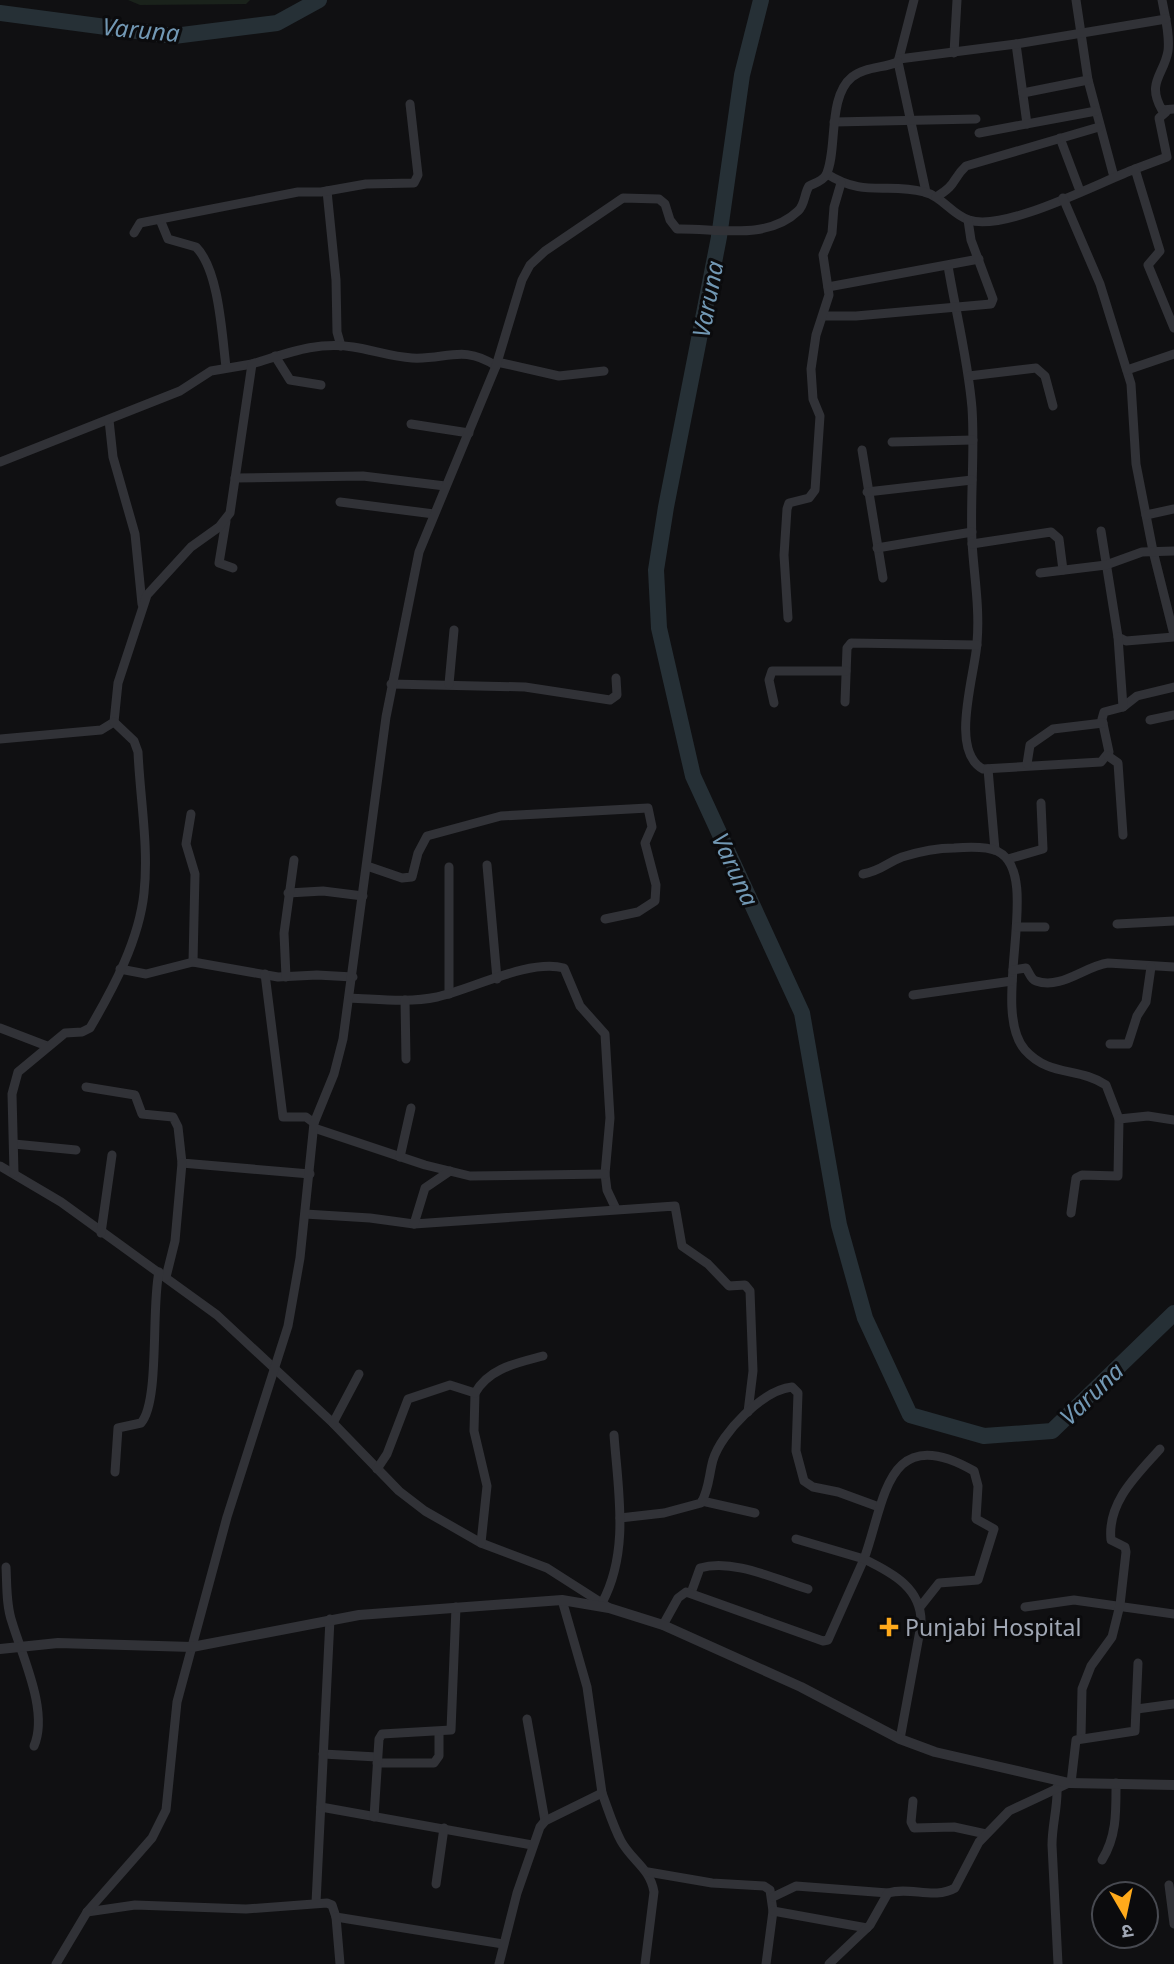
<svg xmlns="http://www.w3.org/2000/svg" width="1174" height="1964" viewBox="0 0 1174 1964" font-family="'Noto Sans','Noto Sans Devanagari',sans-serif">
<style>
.green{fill:#1a221b}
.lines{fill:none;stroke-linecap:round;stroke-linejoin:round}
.river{stroke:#263036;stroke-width:16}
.minor{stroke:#313237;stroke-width:9}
.tertiary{stroke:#313237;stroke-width:10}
.poi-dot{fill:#ffaa1b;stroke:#0b0b0d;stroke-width:2.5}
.labels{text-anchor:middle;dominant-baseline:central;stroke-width:6;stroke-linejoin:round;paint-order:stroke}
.poi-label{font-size:23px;fill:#a0a7b4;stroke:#0b0b0d;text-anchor:start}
.water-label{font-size:24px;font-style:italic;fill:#7298b4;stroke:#0b0b0d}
</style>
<rect width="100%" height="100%" fill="#101012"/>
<polygon class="green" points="128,0 250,0 246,4 140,5"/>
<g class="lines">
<g class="river">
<polyline points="761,0 742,75 719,237 666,507 656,570 659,628 693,776 802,1013 839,1225 865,1318 910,1415 984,1436 1052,1431 1174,1313"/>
<polyline points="0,13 174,36 277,23 319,0"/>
</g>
<g class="minor">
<polyline points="914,0 898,62 926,192"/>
<polyline points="1076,0 1088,80 1114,177"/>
<path d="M1162 0C1165 16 1170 35 1168 51 1164 75 1146 82 1162 110L1174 109"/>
<polyline points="1016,44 1027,124"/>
<polyline points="954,53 957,0"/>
<polyline points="899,59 1016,44 1166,19"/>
<polyline points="1023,93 1088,80"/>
<polyline points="834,122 976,119"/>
<polyline points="979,133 1096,111"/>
<polyline points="1060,138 1080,191"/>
<polyline points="1135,169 1167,157 1159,118 1166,112"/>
<path d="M827 174C865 198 887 182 924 192 942 196 952 215 969 220 1005 232 1098 183 1135 169L1160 251 1148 265 1174 328"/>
<polyline points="327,191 336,280 337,332 341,346"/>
<path d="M936 197C958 184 951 180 966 166L1099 127"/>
<polyline points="1063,198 1100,284 1131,384 1136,464 1153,551 1174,635"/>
<path d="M161 222 168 239 196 247C219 270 222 335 226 367"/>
<polyline points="134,233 140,223 298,192 321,192 366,184 414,183 418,175 410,104"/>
<path d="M948 266C956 313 968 360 972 408 975 453 970 497 972 542 974 576 980 608 977 643 975 675 949 751 983 769L1101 762 1109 752 1102 719 1104 712 1123 707 1137 696 1174 687"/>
<polyline points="828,287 979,259"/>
<polyline points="824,316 856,316 991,304 993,299 971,240 968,220"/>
<polyline points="275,356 290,380 321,385"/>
<polyline points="497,362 559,376 604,371"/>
<polyline points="1127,370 1174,354"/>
<polyline points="969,376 1036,368 1045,376 1053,406"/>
<polyline points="109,420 113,457 135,534 142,604"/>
<polyline points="411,424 469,433"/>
<polyline points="892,442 973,440"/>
<polyline points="862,450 883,578"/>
<polyline points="0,462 180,391 211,371 252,364"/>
<polyline points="235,478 363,476 445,486"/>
<polyline points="867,492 972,480"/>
<polyline points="340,502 434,514"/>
<polyline points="1146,515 1174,509"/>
<polyline points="226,521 219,563 233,568"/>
<polyline points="1101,531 1118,637 1126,641 1174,637"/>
<polyline points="972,544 1051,532 1059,539 1063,570"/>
<polyline points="877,548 972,532"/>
<polyline points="1040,573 1106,565 1142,552 1174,551"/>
<polyline points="788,618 784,555 787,509 789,503 809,498 815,490 820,416 813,399 811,369 816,335 829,295 823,255 832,233 834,207 841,183"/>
<polyline points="1118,637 1123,707"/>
<polyline points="391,684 525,687 610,700 617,695 616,678"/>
<polyline points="449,684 454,630"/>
<polyline points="845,702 847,648 851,643 977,645"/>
<polyline points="774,703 769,680 772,671 846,671"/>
<polyline points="1150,720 1174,715"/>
<path d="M0 739 101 730 114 722 118 683 147 595 191 547 219 527 230 513 252 364C286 354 316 341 353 347 373 350 392 357 412 358 446 360 463 344 496 366"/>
<polyline points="1108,756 1118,763 1123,835"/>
<polyline points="1027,764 1030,745 1053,729 1103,723"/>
<polyline points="988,769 995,850"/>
<polyline points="191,814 186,844 195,874 193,962"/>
<polyline points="1008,859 1043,849 1041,803"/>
<polyline points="487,865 497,979"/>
<polyline points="367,866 402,878 412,877 418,853 427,836 501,816 648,808 652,827 645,843 656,885 655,901 638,912 605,919"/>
<polyline points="449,867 449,994"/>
<path d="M863 874C883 870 886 863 902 857 918 852 937 848 954 848 967 847 986 846 997 851 1045 873 988 1008 1025 1050 1049 1077 1079 1067 1106 1085L1119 1119 1118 1176 1082 1175 1076 1178 1071 1213"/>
<polyline points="288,893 323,891 363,896"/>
<polyline points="1117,924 1174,921"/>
<polyline points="1017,927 1045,927"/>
<polyline points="120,969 146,974 193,962 278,977 317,975 353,977"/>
<path d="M1013 970 1026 968C1029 972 1031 980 1036 981 1061 990 1085 966 1108 963L1174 967"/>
<polyline points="265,974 283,1117 306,1117 314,1123"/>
<polyline points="286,977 284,933 294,860"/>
<polyline points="913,995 1012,981"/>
<path d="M349 998C378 999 408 1003 437 997 473 989 528 959 564 968L580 1006 605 1034 610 1118 605 1174 607 1190 616 1209"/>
<polyline points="405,1000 406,1059"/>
<polyline points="0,1028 47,1046"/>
<polyline points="1110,1044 1128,1044 1137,1016 1146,1002 1151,967"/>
<polyline points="86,1087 135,1095 142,1114 173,1117 178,1127 182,1163 310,1174"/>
<polyline points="1119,1119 1148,1116 1174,1120"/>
<polyline points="314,1128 425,1165 470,1176 605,1174"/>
<polyline points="14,1144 76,1150"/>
<polyline points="400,1157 411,1108"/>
<polyline points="0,1166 61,1202 217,1315 333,1423 399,1491 425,1511 481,1543 547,1568 608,1607"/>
<path d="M14 1173 12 1094 18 1072 65 1033 82 1032 90 1028C114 987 139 940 144 893 149 847 140 798 138 752L134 741 114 722"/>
<polyline points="305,1214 370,1218 414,1224 675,1206 682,1246 708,1264 729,1286 745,1285 750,1291 753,1371 748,1412"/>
<polyline points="414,1224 425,1188 450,1171"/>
<polyline points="101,1233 112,1155"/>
<polyline points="166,1277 175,1241 182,1163"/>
<polyline points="475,1393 474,1431 487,1486 481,1543"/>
<polyline points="333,1423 359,1374"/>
<path d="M377 1469 387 1454 408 1399 450 1385 475 1393C489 1368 517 1363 543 1356"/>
<path d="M115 1472 118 1428 141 1423C160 1402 151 1307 159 1272"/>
<polyline points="702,1501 755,1513"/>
<path d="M620 1518 664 1513 701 1503C709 1490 709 1474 713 1460 721 1433 763 1390 792 1387L798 1393 796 1451 804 1481 813 1487 838 1492 879 1507"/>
<path d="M6 1567C7 1585 6 1605 12 1622 22 1656 49 1711 34 1746"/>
<path d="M691 1593 700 1568C733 1558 777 1580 808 1589"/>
<path d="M602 1603C630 1551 618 1491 614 1435"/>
<polyline points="1025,1607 1074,1600 1174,1614"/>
<polyline points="663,1625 678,1598 686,1592 823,1641 828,1640 864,1559 796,1539"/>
<polyline points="1137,1709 1174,1704"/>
<polyline points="527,1719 545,1821"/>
<path d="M1081 1737 1082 1689 1091 1666 1112 1637 1120 1605 1126 1552 1125 1547 1111 1540C1107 1502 1137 1475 1160 1449"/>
<path d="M900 1739 921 1625C923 1589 893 1573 864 1559 885 1502 886 1420 974 1471L978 1486 976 1519 994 1529 978 1580 939 1583 920 1607"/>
<polyline points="323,1754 377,1757"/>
<polyline points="377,1763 434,1763 439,1756 439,1732"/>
<polyline points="1071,1783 1076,1740 1135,1731 1138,1663"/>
<path d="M1057 1787C1058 1807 1052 1824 1052 1845L1058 1964"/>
<path d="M602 1793C608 1809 613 1826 621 1841 632 1861 650 1868 654 1892L645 1964"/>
<polyline points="913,1801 911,1822 914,1828 954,1827 986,1834"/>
<polyline points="321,1807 532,1845"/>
<polyline points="374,1817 379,1739 382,1734 451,1730 456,1607"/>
<path d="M1102 1860C1117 1836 1116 1811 1116 1783"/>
<polyline points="648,1872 712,1883 764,1886 770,1890 773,1911 766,1964"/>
<polyline points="436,1884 444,1828"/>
<polyline points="1169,1885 1174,1924"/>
<polyline points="773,1897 796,1886 888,1893"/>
<polyline points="316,1903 330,1619"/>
<polyline points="773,1911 867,1928"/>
<polyline points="87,1912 135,1905 246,1909 327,1903 332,1905 336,1917 503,1944"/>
<polyline points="336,1917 340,1964"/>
<path d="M56 1964 87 1912 152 1838 166 1810 177 1702 227 1517 288 1326 300 1258 314 1123 334 1074 343 1039 386 717 419 552 496 366 522 280 530 265 545 251 623 198 659 199 665 204 670 220 677 229C717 228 767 241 798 211 805 205 804 194 809 186 815 183 823 181 826 175 838 151 827 97 852 77 864 67 884 68 898 62"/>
<polyline points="499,1964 517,1893 540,1827 545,1821 602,1793 587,1687 562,1600"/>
<path d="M829 1964 870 1925 888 1893C910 1886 934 1900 955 1888L979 1842 1009 1811 1069 1783"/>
</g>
<polyline class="tertiary" points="0,1649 58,1643 192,1647 359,1615 562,1600 609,1608 663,1625 801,1687 900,1739 935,1752 1069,1783 1174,1785"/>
</g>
<path class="poi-dot" d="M885.5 1616.5h7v7h7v7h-7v7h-7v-7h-7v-7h7z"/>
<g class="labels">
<g class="poi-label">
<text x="905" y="1627">Punjabi Hospital</text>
</g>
<g class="water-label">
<text transform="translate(141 29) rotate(5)">Varuna</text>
<text transform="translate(707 299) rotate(-79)">Varuna</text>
<text transform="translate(736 869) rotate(65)">Varuna</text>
<text transform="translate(1091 1393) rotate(-44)">Varuna</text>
</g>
</g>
<g transform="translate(1125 1915) rotate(171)"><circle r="33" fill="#0b0b0d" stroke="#474950" stroke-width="2"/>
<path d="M0-5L12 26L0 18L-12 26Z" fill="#ffaa1b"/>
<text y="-10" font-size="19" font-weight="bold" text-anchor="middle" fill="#a0a7b4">उ</text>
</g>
</svg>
